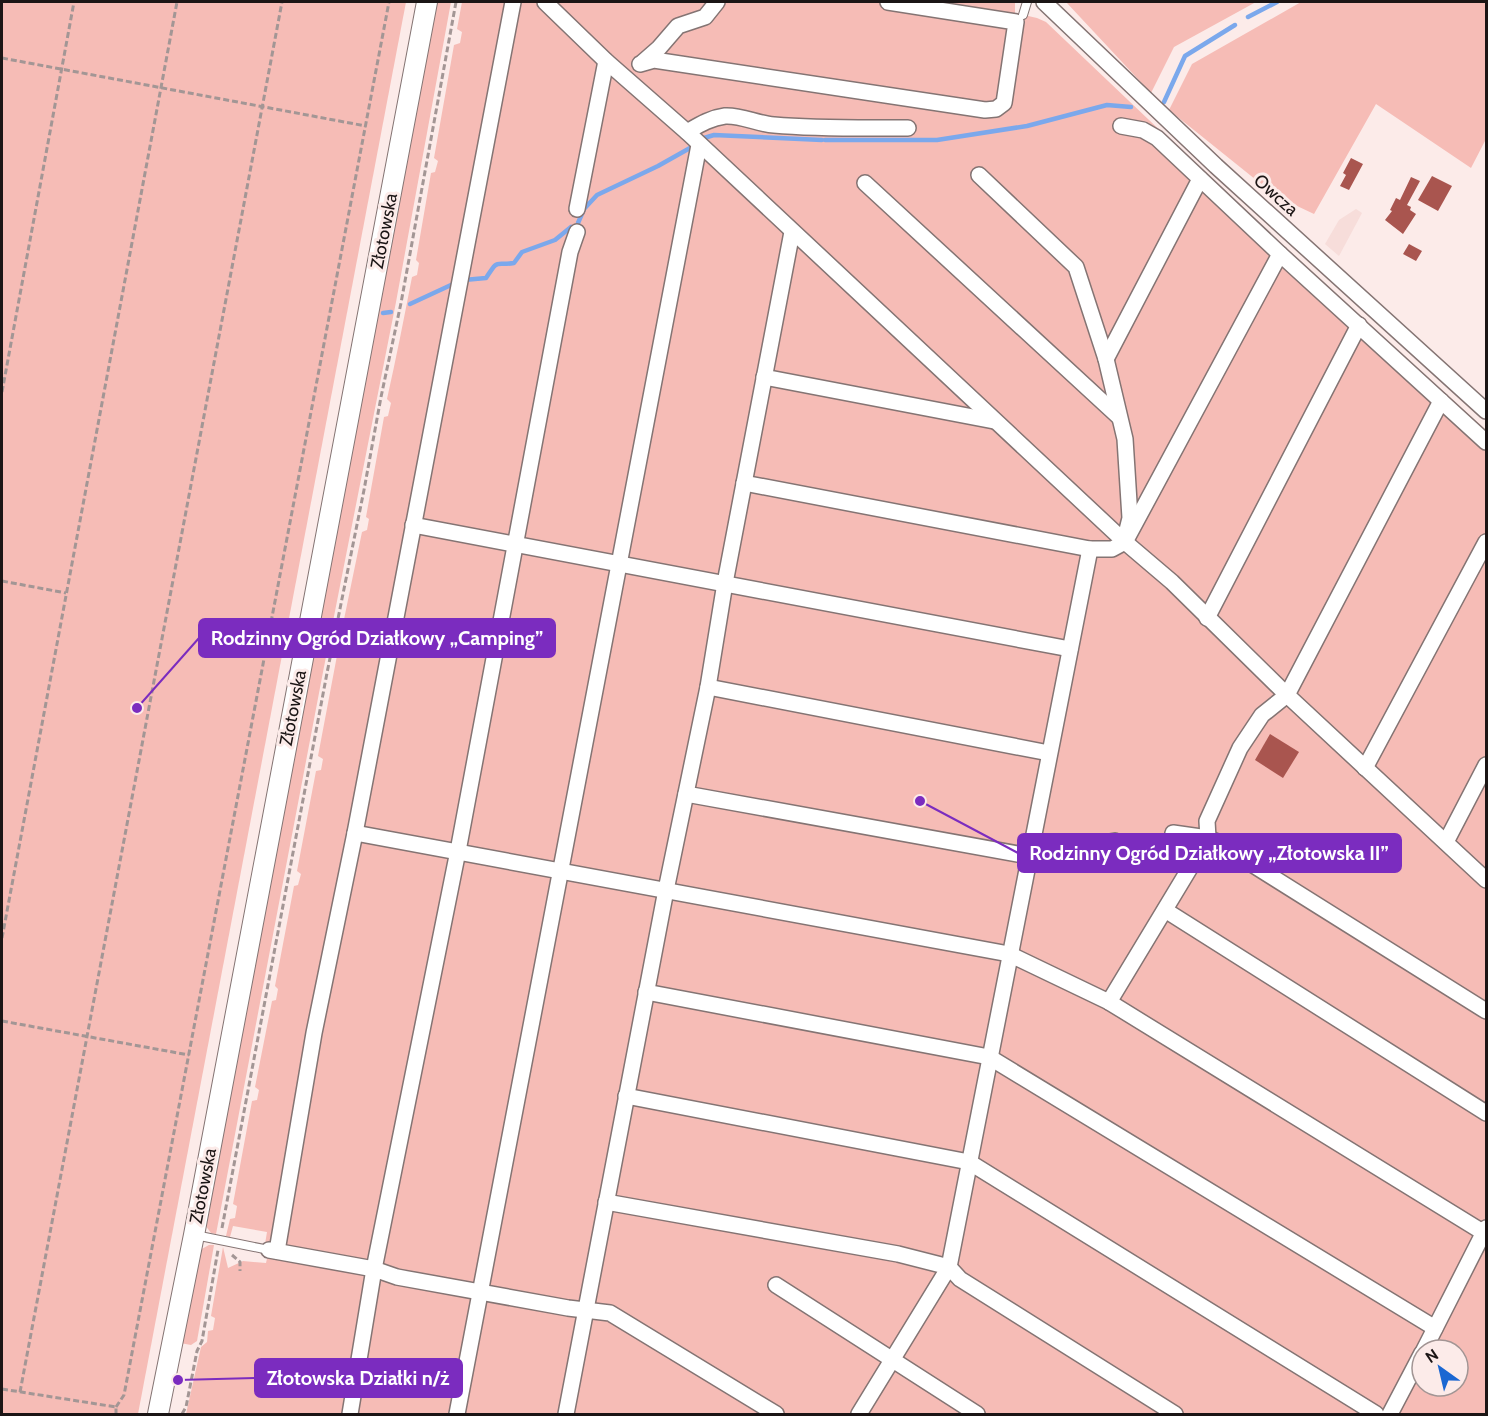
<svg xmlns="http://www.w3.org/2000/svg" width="1488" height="1416" viewBox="0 0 1488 1416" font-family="Cabin,sans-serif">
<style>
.built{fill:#f7ddda}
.green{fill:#f6bcb6;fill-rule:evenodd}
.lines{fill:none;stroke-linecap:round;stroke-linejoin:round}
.stream{stroke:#7ba8ec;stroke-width:4.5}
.building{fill:#a9554f}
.service-casing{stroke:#847473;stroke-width:10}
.minor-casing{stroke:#847473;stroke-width:18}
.tertiary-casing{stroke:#847473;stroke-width:22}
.path{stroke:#a39695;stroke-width:3;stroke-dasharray:6 3;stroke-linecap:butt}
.service{stroke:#fff;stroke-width:8}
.minor{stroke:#fff;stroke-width:15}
.tertiary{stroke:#fff;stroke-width:20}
.labels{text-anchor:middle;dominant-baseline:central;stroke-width:6;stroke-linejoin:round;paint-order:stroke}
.street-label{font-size:18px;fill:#1b1515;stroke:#fcebe9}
.leader{fill:none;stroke:#7b2cbf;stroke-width:2}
.callout-dot{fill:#7b2cbf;stroke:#fcebe9;stroke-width:2}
.callout{fill:#7b2cbf;stroke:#7b2cbf;stroke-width:2}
.callout-label{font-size:20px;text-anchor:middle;font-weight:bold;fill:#fff}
</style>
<rect width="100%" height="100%" fill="#fcebe9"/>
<polygon class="built" points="1356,209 1362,213 1339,256 1325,244 1339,220"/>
<g class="green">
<polygon points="2,2 406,2 138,1414 2,1414"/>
<polygon points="434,2 451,2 396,302 323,672 216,1234 211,1233 205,1225"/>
<path d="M462 2H1015V13L1037 18 1046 22 1291 255 1486 430V1414H186L201 1347 207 1342 208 1331 213 1330 215 1318 211 1316 223 1247 228 1268 243 1261 266 1263 270 1245 265 1244 267 1232 233 1226 230 1237 226 1236 230 1219 235 1218 237 1206 233 1204 252 1101 257 1100 259 1090 255 1087 272 1001 276 1000 278 989 275 986 294 886 298 885 301 874 297 871 316 771 321 770 323 759 318 756 339 645 344 644 347 633 342 629 362 532 367 530 369 519 366 517 384 417 388 416 391 403 387 399C396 359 404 318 412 277L417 275 419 263 416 260 431 173 435 172 438 161 434 158 454 45 460 43 462 32 457 29ZM1422 1350H1458V1386H1422Z"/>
<polygon points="1066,2 1256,2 1174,47 1151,93"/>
<polygon points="1301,2 1486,2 1486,139 1471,168 1376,104 1314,214 1276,196 1169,110 1192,64"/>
<polygon points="209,1245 214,1245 197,1341 191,1345 180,1343 200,1250"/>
</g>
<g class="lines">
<g class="stream">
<polyline points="1248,17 1277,2"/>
<polyline points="1164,102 1185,56 1235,25"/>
<polyline points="704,138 714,135 822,140"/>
<polyline points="825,140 937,140 1027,126 1107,105 1131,107"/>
<polyline points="578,223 584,209 597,195 658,166 690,148"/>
<path d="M464 280 486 278C499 258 494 266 514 263L522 252 555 240 571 227"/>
<polyline points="410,304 451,285"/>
<polyline points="383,313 391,312"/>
</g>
</g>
<g class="building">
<polygon points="1351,158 1363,164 1349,190 1340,186 1346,175 1343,173"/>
<polygon points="1432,176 1452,186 1438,211 1418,200"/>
<polygon points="1411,177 1420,181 1407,205 1411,207 1410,210 1416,214 1403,234 1385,220 1392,211 1390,210 1396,198 1400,200"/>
<polygon points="1409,244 1422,251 1416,261 1403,254"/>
<polygon points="1270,734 1299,752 1283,778 1255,760"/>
</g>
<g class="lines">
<g class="service-casing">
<g id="service">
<polyline points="1023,15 1027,2"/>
<polyline points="195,1235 269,1250"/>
</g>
</g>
<g class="minor-casing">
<g id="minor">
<polyline points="545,2 606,61 687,132 1125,542 1172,582 1287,695 1486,880"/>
<polyline points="1044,2 1216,166 1486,411"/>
<polyline points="643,62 659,48 678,26 705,17 717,2"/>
<polyline points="640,64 654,60 985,110 996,109 1004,103 1016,22 888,2"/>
<polyline points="1121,126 1143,130 1157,138 1280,254 1486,442"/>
<path d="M687 132C699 125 710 118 725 116 742 115 757 124 774 125 818 129 863 128 908 128"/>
<polyline points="979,175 1076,267 1106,359 1125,439 1130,518 1127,530"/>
<polyline points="865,183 1119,417"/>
<polyline points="577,209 606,61"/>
<polyline points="1106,359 1200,179"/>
<polyline points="764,377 994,421"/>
<polyline points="744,483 1090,549 1112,549 1125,542 1280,254"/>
<polyline points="413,525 1070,649"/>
<polyline points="1207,618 1359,325"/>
<polyline points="708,687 1049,753"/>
<polyline points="1365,768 1486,542"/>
<polyline points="686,794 1029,856 1115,841"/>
<polyline points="355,833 1009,954 1109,1002 1486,1234"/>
<polyline points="1173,833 1208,838 1215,841 1486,1011"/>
<polyline points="1446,842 1486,765"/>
<polyline points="1165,910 1486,1113"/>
<polyline points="646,992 989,1057 1435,1328"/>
<polyline points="1109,1002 1208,838 1207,821 1240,748 1262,715 1287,695 1441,401"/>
<polyline points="626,1096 969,1162 1376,1414"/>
<polyline points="606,1202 898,1254 949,1267 960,1279 1175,1414"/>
<polyline points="269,1250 374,1269 397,1277 568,1308 610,1313 776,1414"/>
<polyline points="277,1251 314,1033 355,833 513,2"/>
<polyline points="776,1285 977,1414"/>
<polyline points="1424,1350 1486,1228"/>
<polyline points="350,1414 374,1269 458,851 570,252 577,232"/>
<polyline points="457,1414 699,145"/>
<polyline points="566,1414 666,890 708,687 725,583 792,232"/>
<polyline points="859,1414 949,1267 1090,549"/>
<polyline points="1390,1414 1422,1353"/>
</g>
</g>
<g class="tertiary-casing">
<polyline id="tertiary" points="158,1414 194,1235 427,2"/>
</g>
<g class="path">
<polyline points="2,58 366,126"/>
<polyline points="2,392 74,2"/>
<polyline points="2,581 66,593"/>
<polyline points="2,938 177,2"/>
<polyline points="2,1021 189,1055"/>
<polyline points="222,1228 327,673 364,490 381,397 401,303 456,2"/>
<polyline points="232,1255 240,1262 240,1271"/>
<polyline points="2,1389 116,1407 116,1414"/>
<polyline points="20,1392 282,2"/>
<polyline points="116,1407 124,1395 389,2"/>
<polyline points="182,1414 186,1407 197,1351 202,1341 218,1250"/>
</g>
<use href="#service" class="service"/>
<use href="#minor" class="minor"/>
<use href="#tertiary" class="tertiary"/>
</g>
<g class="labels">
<g class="street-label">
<text transform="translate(1276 195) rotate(42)">Owcza</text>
<text transform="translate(384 231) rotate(-79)">Złotowska</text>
<text transform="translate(293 708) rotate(-79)">Złotowska</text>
<text transform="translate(203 1186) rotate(-79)">Złotowska</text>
</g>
</g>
<path class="leader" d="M137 708L199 638M920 801L1018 853M178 1380L255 1378"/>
<g class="callout-dot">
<circle cx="137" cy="708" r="6"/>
<circle cx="920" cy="801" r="6"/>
<circle cx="178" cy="1380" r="6"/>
</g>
<g class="callout">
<rect x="199" y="619" width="356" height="38" rx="6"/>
<rect x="1018" y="834" width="383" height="38" rx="6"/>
<rect x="255" y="1359" width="207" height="38" rx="6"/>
</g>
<g class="callout-label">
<text x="377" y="645">Rodzinny Ogród Działkowy „Camping”</text>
<text x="1209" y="860">Rodzinny Ogród Działkowy „Złotowska II”</text>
<text x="358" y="1385">Złotowska Działki n/ż</text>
</g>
<rect width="1488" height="1416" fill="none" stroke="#1b1515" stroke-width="6"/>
<g transform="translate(1440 1368) rotate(326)"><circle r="28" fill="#fcebe9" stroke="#a29594" stroke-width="1.5"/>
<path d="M0-4.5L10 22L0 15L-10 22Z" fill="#1b67d2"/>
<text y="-9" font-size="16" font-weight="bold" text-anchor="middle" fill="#1b1515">N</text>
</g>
</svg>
